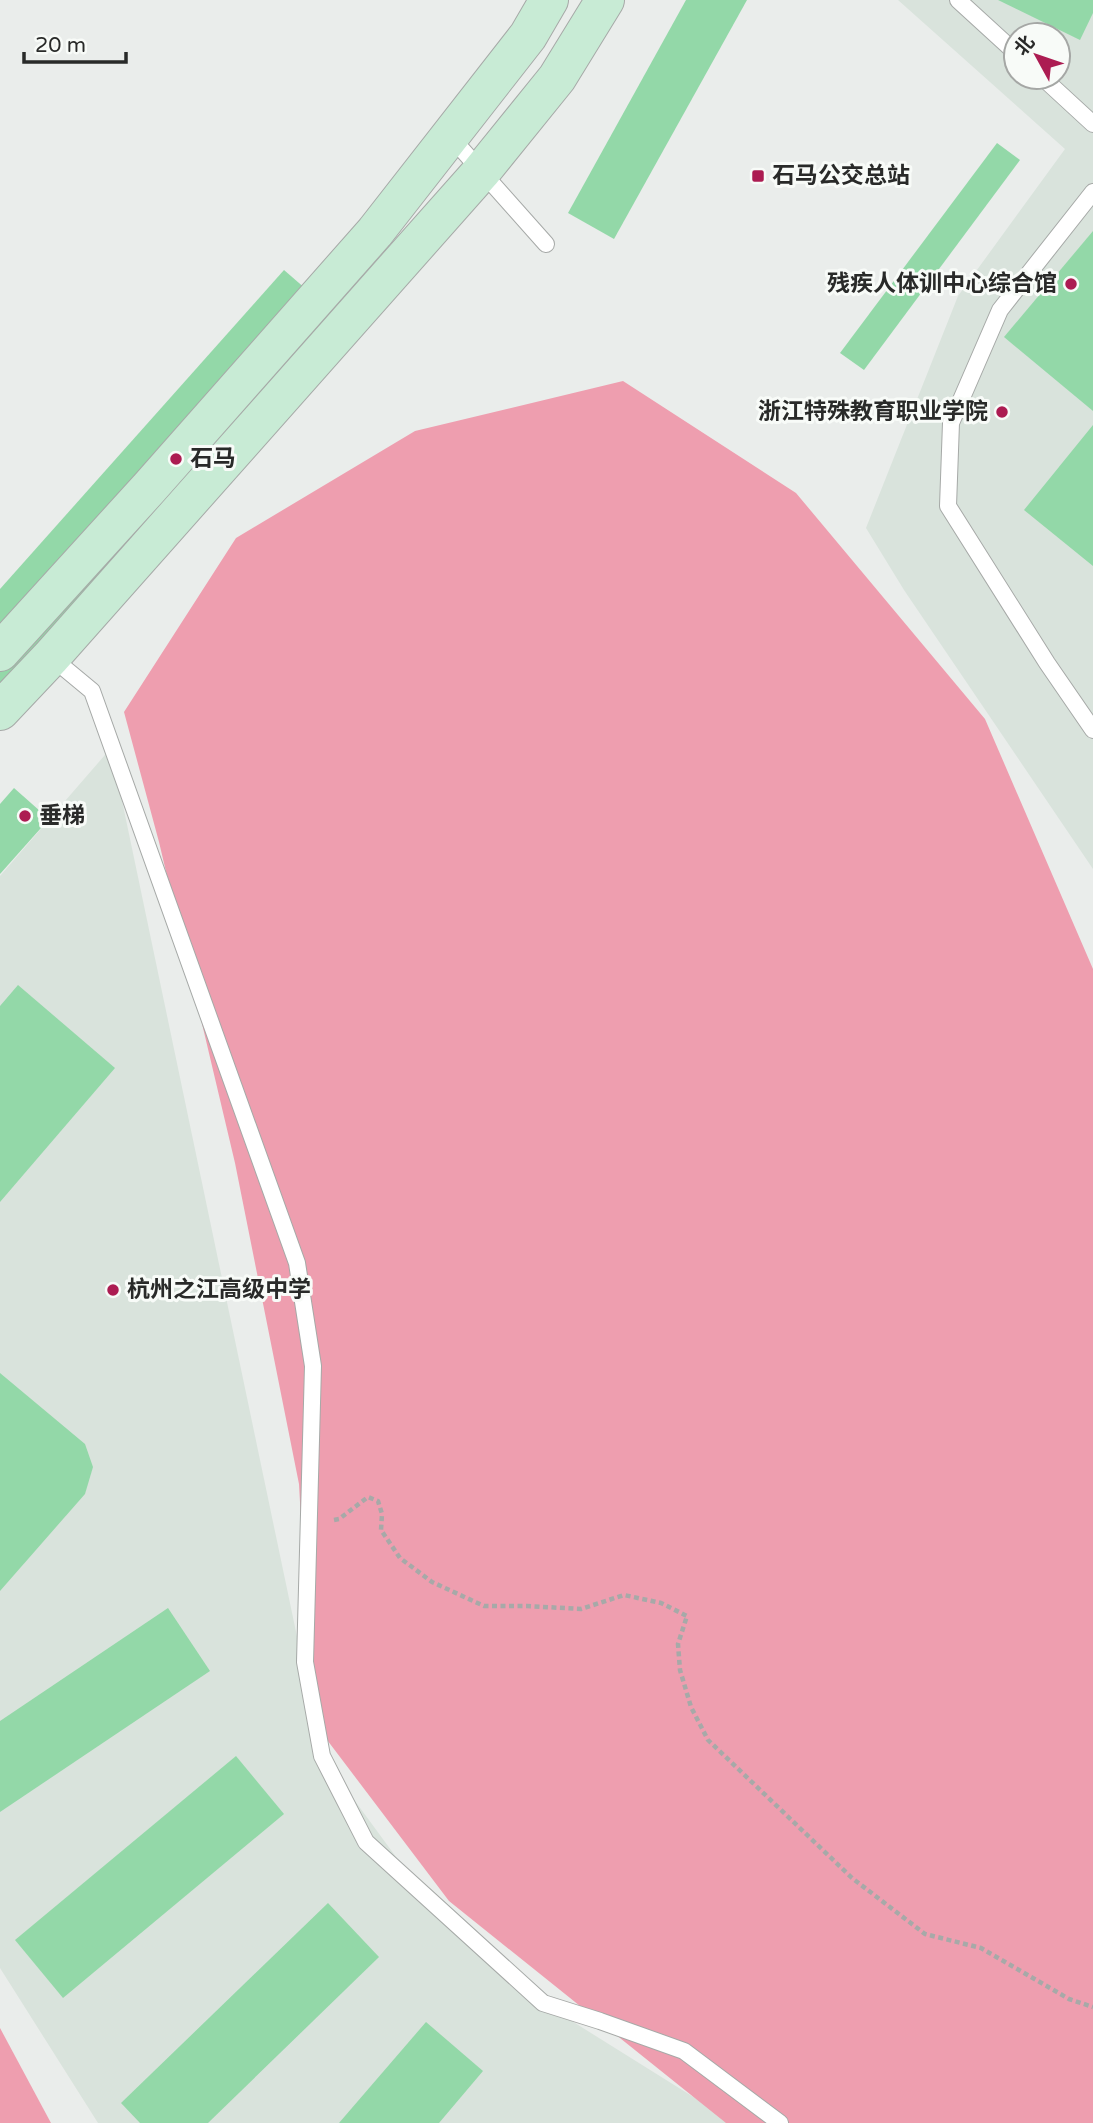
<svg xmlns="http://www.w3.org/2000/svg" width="1093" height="2123" viewBox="0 0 1093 2123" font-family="'Varela Round','Noto Sans SC',sans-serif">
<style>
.built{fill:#d9e3dc;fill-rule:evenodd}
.forest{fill:#ee9eaf}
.building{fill:#93d8a8}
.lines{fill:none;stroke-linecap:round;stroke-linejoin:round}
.lane-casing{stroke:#a6a9a7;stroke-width:18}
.secondary-casing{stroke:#a6a9a7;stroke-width:40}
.path{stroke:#a7a9a8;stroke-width:4.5;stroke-dasharray:5 3.5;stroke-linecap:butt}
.lane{stroke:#fff;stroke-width:16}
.secondary{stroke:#c8ebd5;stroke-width:38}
.poi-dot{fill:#ac1c52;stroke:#f8fbf8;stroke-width:2.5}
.labels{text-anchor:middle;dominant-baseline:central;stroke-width:6;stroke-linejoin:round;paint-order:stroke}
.poi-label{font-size:23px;font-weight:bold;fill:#292a29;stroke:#f8fbf8;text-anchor:start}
</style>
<rect width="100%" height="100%" fill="#eaedeb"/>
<g class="built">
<path d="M898 0H1093V869L904 590 866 528 958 296 1065 149ZM1016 35H1058V77H1016Z"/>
<polygon points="111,748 322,1756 421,1891 543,2003 735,2123 98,2123 0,1968 0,876"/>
</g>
<g class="forest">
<polygon points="623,381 796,493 985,719 1093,969 1093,2123 726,2123 449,1901 312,1720 299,1484 235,1163 159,842 124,712 236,538 415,431"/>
<polygon points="0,2028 51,2123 0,2123"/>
</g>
<g class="building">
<polygon points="686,0 747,0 614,239 568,213"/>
<polygon points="998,0 1093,0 1093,13 1080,40"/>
<polygon points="997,143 1020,160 864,370 840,353"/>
<polygon points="1093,231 1093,411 1004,337"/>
<polygon points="284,270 352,329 0,723 0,589"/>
<polygon points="1093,425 1093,566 1024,510"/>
<polygon points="14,788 49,819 0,874 0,804"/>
<polygon points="18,985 115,1068 0,1202 0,1006"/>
<polygon points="0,1373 85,1444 93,1467 85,1494 0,1591"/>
<polygon points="168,1608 210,1671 0,1812 0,1721"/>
<polygon points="236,1756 284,1814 63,1998 15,1940"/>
<polygon points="328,1903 379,1957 208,2123 140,2123 121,2103"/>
<polygon points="426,2022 483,2071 439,2123 339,2123"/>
</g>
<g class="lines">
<g class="lane-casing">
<g id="lane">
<polyline points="958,0 1016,53"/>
<polyline points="1042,77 1093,124"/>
<polyline points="450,136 546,244"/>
<polyline points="1093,192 1000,310 951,423 948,506 1047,663 1093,730"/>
<polyline points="51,657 92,691 297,1263 313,1366 305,1662 322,1756 366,1842 543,2003 600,2021 684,2051 780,2123"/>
</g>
</g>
<g class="secondary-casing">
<g id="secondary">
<polyline points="0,652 150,487 375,232 528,36 549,0"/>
<polyline points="0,711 51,657 481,172 557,78 605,0"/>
</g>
</g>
<polyline class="path" points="334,1520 339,1519 368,1497 378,1501 382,1514 381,1530 400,1558 432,1582 484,1606 527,1606 581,1609 624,1595 661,1603 687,1616 678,1644 680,1670 691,1707 708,1740 852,1878 925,1934 981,1948 1069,1999 1093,2007"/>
<use href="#lane" class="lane"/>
<use href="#secondary" class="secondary"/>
</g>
<g class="poi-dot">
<rect x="751" y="169" width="14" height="14" rx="3.5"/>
<circle cx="1071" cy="284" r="7"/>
<circle cx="1002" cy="412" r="7"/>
<circle cx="176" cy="459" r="7"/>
<circle cx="25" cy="816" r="7"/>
<circle cx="113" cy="1290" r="7"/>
</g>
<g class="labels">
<g class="poi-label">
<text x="772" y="176">石马公交总站</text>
<text x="1057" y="284" text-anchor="end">残疾人体训中心综合馆</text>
<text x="988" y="412" text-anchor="end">浙江特殊教育职业学院</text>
<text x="190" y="459">石马</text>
<text x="39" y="816">垂梯</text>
<text x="127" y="1290">杭州之江高级中学</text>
</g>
</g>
<g transform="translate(1037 56) rotate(310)"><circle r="33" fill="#f8fbf8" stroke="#a5a7a5" stroke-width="2"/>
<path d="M0-5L12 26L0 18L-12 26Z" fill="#ac1c52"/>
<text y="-10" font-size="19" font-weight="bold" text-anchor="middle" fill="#292a29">北</text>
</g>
<path d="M24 52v10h102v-10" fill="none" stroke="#292a29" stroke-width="3.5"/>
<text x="35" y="52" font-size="21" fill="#292a29" stroke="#f8fbf8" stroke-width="5" paint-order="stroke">20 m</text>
</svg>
